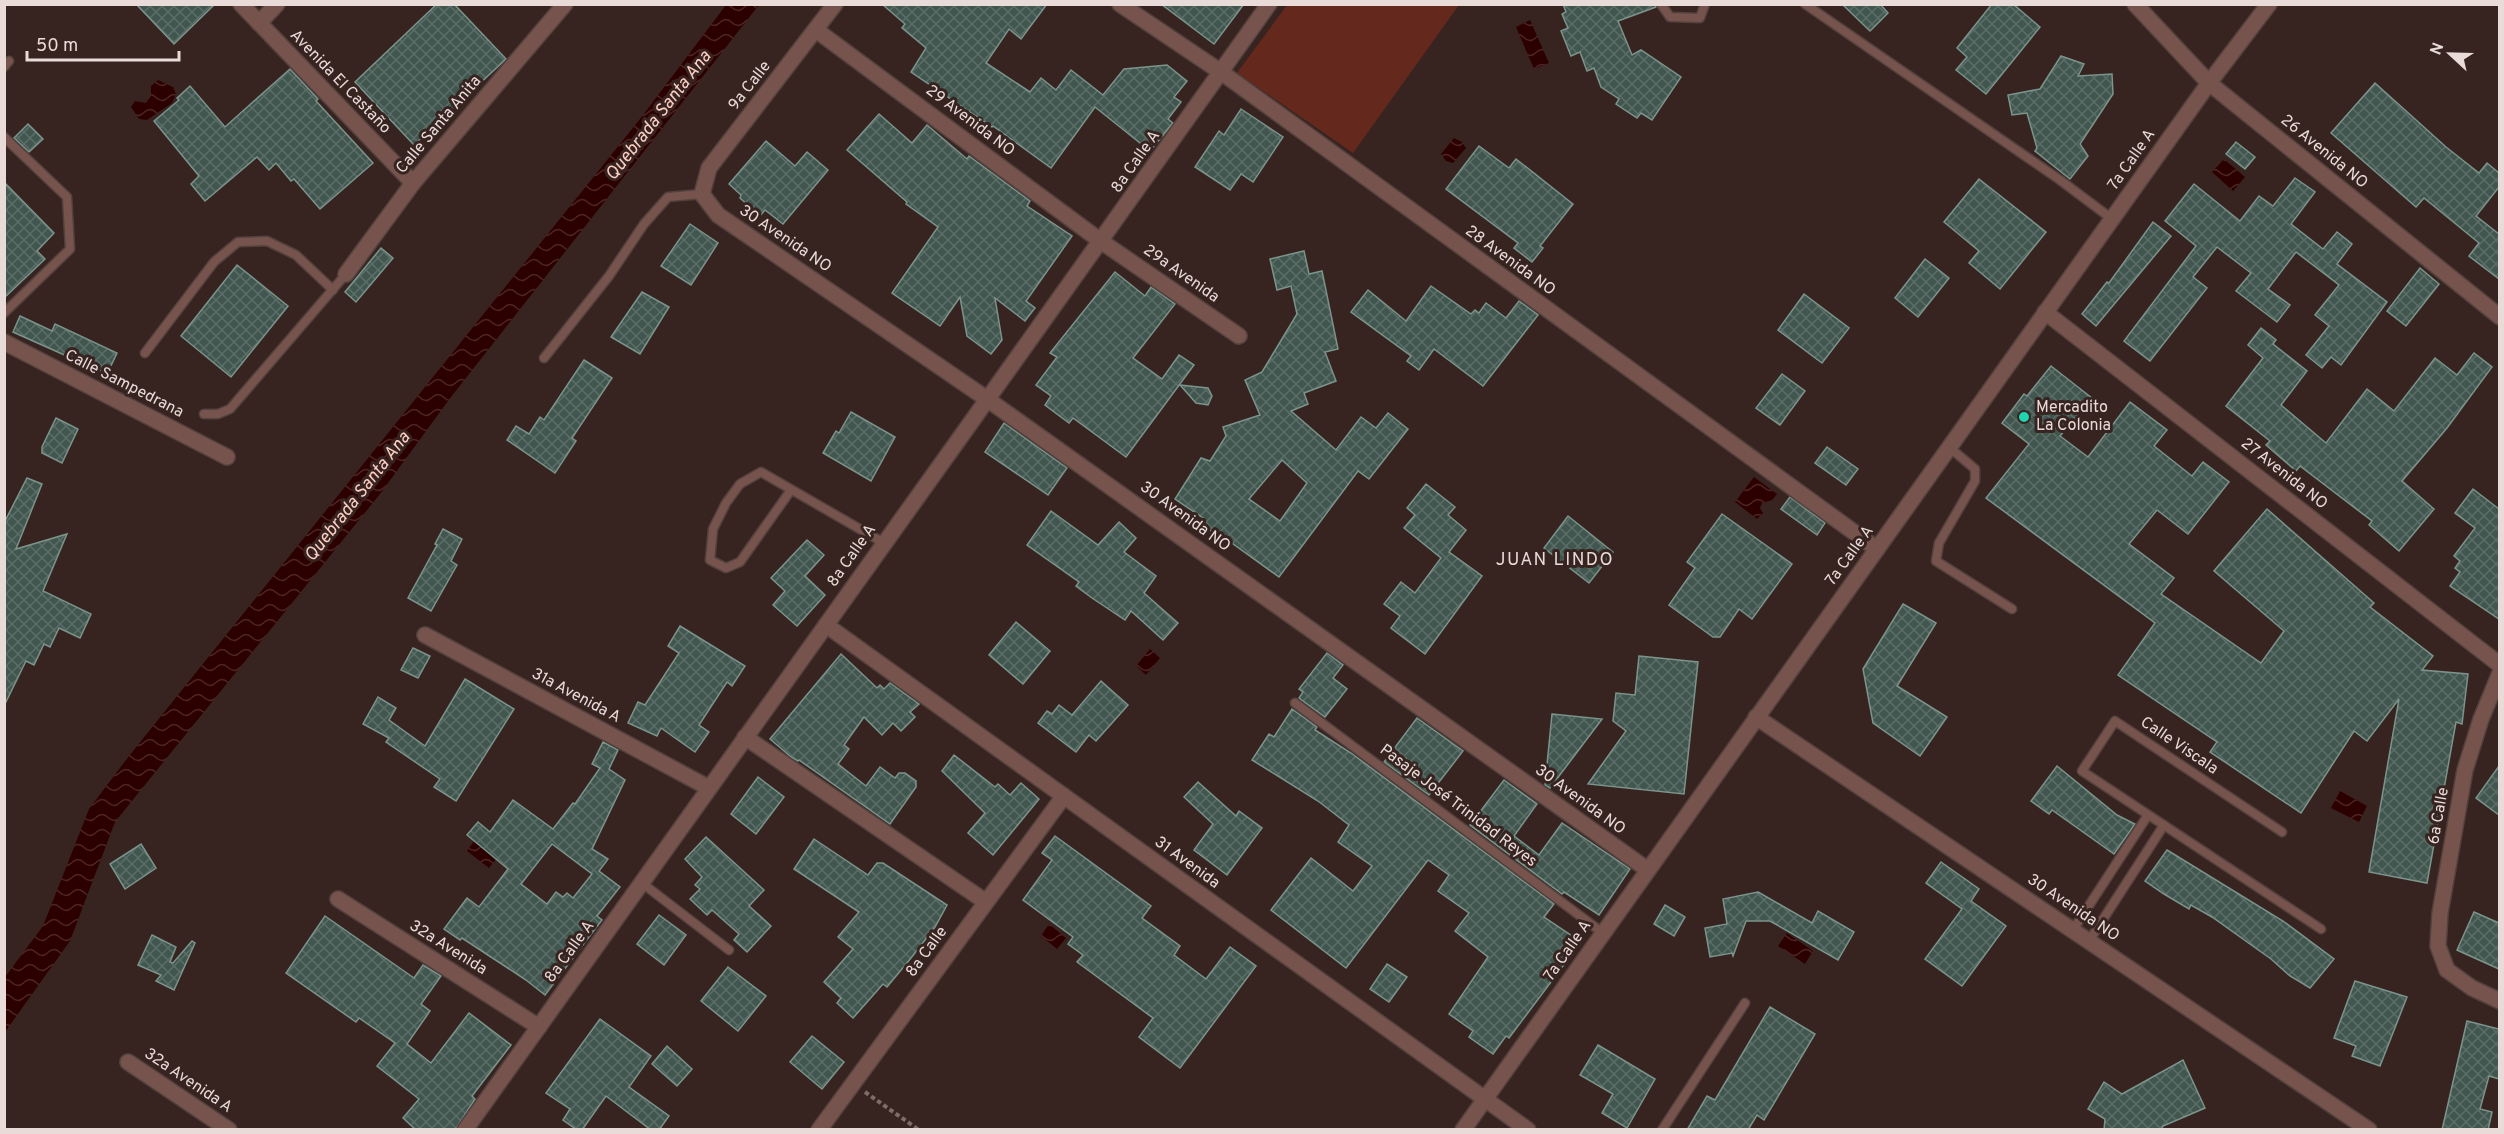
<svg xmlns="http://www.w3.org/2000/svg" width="2504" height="1134" viewBox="0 0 2504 1134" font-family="Overpass,sans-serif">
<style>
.park{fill:#64281c}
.water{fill:url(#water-waves)}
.building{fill:url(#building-cross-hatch);stroke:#7b948c;stroke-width:1.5;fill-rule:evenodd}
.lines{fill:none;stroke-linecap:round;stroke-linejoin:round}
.service-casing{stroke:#53413d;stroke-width:11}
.minor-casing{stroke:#53413d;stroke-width:18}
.tertiary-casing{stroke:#53413d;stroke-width:18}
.path{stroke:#7d6d69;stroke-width:4;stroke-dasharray:4.5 3;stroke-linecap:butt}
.service{stroke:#76544d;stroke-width:8}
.minor{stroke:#76544d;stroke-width:15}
.tertiary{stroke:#76544d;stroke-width:15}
.poi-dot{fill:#1ed5b0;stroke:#372420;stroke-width:2}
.labels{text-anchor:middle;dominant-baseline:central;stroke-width:6;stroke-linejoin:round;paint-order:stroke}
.street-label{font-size:16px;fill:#e8dbd8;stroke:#372420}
.poi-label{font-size:16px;fill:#e8dbd8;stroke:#372420;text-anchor:start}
.water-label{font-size:18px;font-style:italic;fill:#fdcfc4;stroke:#372420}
.neighbourhood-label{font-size:18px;letter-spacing:1.5px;fill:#e8dbd8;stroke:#372420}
</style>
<defs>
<pattern id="water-waves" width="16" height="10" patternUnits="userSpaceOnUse" patternTransform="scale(1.5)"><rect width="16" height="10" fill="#2d0000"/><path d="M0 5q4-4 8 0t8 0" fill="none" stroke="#4b2524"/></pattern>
<pattern id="building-cross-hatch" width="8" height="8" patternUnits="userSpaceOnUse" patternTransform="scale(1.5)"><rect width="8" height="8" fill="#40564f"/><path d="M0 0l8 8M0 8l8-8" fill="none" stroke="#5c6e68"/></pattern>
</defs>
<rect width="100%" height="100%" fill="#372420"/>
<polygon class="park" points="1287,5 1287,4 1459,5 1353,153 1237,73"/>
<g class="water">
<polygon points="726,5 759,5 451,397 380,494 115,822 70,941 5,1032 5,977 43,926 89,809 129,756 640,119"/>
<polygon points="1530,20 1549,63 1534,69 1516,27"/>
<polygon points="158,80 173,87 176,94 172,103 147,120 139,119 131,107 135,101 146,103 151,96 151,86"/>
<polygon points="1454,138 1462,142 1466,148 1453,163 1446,161 1441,154"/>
<polygon points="2224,159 2245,177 2233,191 2212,172"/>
<polygon points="1754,477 1777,494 1772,500 1762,503 1760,508 1763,513 1757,519 1735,502"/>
<polygon points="1150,649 1160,658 1146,675 1136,666"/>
<polygon points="2340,791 2367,806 2359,822 2331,808"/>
<polygon points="474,841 496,859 489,868 467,851"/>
<polygon points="1049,924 1066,938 1057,949 1041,936"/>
<polygon points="1787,933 1813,951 1805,964 1778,946"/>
</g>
<g class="building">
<polygon points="136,4 215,4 174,44"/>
<polygon points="437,4 454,4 506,59 414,145 355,82"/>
<polygon points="882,4 1047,4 1021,39 1009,29 986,63 1030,92 1041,78 1056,90 1071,70 1103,95 1124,69 1167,65 1187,81 1174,97 1181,102 1168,119 1173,123 1150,151 1095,107 1051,168 993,126 992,127 911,72 926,48 902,28 905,24"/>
<polygon points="1161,4 1244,4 1214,44"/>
<polygon points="1563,4 1655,4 1656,7 1618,21 1632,55 1641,50 1681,77 1652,120 1641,113 1637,118 1616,104 1619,99 1601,87 1594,68 1587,71 1580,52 1571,56 1561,31 1568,28 1562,14 1566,12"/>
<polygon points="1842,4 1880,4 1888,13 1870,31"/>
<polygon points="1992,4 2013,4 2040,27 1986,94 1956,70 1967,57 1957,48"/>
<polygon points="2061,56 2084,64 2078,76 2112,74 2113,94 2080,144 2088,156 2070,179 2035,151 2037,148 2027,113 2012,115 2008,95 2040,89"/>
<polygon points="290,69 318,99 316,101 373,163 320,209 294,179 291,181 276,163 269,170 257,157 205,201 191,184 199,176 154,121 179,100 177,98 190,86 225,127"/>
<polygon points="2375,83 2446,147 2479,173 2487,163 2499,173 2499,187 2476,216 2499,234 2499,279 2469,256 2479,243 2424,198 2416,207 2331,133"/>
<polygon points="1241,109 1283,137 1253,182 1241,174 1230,190 1195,167 1219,131 1224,135"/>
<polygon points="879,114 912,143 927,125 967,159 969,156 1030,201 1027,206 1072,236 1026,301 1035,308 1025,321 995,298 1002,340 991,354 967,336 960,297 940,326 892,293 938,227 906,204 907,202 847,150"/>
<polygon points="28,124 43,139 29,152 14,138"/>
<polygon points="766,141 795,166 807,152 828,170 783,224 765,210 760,216 740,198 741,195 729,184"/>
<polygon points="2236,142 2255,157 2245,169 2226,154"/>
<polygon points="1479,146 1509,168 1516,159 1573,204 1540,246 1543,248 1532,262 1514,248 1518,243 1446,189"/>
<polygon points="2295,178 2315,192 2291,224 2323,249 2337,232 2352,244 2337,264 2387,302 2341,365 2331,357 2322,368 2306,355 2329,326 2315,315 2339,285 2296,252 2268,289 2290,305 2277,322 2236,291 2251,273 2217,247 2193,277 2207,288 2150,361 2124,341 2196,246 2165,221 2194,184 2240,221 2259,196 2273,206"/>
<polygon points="1979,179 2046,232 2000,289 1969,263 1979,251 1944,222"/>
<polygon points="4,182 54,233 37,251 45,259 4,298"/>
<polygon points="2153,222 2171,236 2096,326 2082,314 2107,282 2109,283"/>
<polygon points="690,224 718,243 691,285 661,266"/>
<polygon points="381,248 393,258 356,302 345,292"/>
<path d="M1304 251 1309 274 1322 271 1338 349 1325 352 1336 381 1304 393 1308 404 1291 411 1336 450 1361 417 1376 428 1388 413 1408 429 1369 479 1358 471 1279 577 1222 536 1221 538 1199 523 1203 518 1175 499 1201 458 1210 461 1226 436 1223 427 1260 415 1245 380 1262 372 1297 314 1291 286 1277 290 1270 259ZM1282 460 1307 483 1280 521 1249 499Z"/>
<polygon points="1925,259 1949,278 1918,317 1895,298"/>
<polygon points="237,265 288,306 231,377 181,336"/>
<polygon points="2420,268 2439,284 2406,326 2387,311"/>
<polygon points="1115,272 1145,296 1151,287 1175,304 1133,358 1162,379 1179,355 1194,365 1126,457 1073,418 1069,423 1045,405 1051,396 1036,385 1057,357 1050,353"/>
<polygon points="1431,286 1471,314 1475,310 1479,313 1486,303 1506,318 1519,301 1538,315 1483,386 1434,349 1419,370 1407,361 1411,356 1351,312 1368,290 1406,321"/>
<polygon points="642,292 669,307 640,354 611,337"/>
<polygon points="1804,294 1849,328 1822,363 1778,330"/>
<polygon points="20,316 52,331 55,324 117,353 107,374 13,332"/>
<polygon points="2261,328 2276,340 2273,344 2307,371 2281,405 2326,443 2367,389 2394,411 2435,358 2457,375 2474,353 2492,367 2447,428 2402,481 2434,509 2399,551 2369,525 2372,521 2300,466 2296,471 2266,445 2270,441 2226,406 2263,358 2248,345"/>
<polygon points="584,360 612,378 572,438 576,441 555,473 507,440 516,426 529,434 540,417 544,420"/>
<polygon points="2051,366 2092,398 2060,436 2088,457 2130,402 2167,430 2154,446 2192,476 2203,462 2229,482 2188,534 2157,510 2129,544 2174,578 2161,594 2261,663 2284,631 2214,571 2267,509 2374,603 2370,607 2433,656 2422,670 2468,674 2462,724 2456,722 2427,883 2369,872 2399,699 2367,741 2354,731 2301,813 2210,752 2217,742 2118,675 2155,623 1986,498 2029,444 2002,423 2024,394 2027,396"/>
<polygon points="1782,374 1805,391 1780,425 1756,408"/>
<polygon points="1180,385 1208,388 1212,396 1208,405 1196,403"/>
<polygon points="851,412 895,437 871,481 823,453 836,431 839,433"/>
<polygon points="56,418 78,429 62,463 42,453 42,447"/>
<polygon points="1004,423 1067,468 1048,495 985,452"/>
<polygon points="1827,447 1858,469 1846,485 1815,463"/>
<polygon points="27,478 42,484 16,549 67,534 43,591 91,614 80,638 59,628 50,647 44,644 34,665 26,661 4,706 4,523"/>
<polygon points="1426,484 1455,507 1448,515 1466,530 1449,552 1482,576 1425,654 1391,628 1400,616 1384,604 1401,582 1415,593 1441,558 1404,528 1415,515 1407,508"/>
<polygon points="2473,489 2499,509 2499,619 2450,586 2460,572 2455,568 2460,561 2454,556 2475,528 2455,513"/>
<polygon points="1790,497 1825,523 1817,535 1781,509"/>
<polygon points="1051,511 1098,545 1119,522 1136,538 1124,552 1156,576 1144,593 1178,623 1163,640 1131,611 1125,620 1092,598 1076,586 1079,582 1027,545"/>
<polygon points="1722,514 1792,564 1752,619 1739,609 1720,637 1713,637 1669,605 1695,568 1687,562"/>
<polygon points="1568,516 1613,552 1589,583 1544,548"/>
<polygon points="443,529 462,539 451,561 457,565 431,611 408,598 437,545 435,544"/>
<polygon points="807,540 824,555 805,576 825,595 797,626 773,605 785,591 771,578"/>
<polygon points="1903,604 1936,623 1897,686 1947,717 1920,756 1873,723 1863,669"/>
<polygon points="1016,622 1050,651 1023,684 989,655"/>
<polygon points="680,626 745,666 732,686 727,682 699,725 709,732 695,752 661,728 657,736 628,723 638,702 645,705 679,653 668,646"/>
<polygon points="413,648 430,656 418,678 401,670"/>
<polygon points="1327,653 1343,665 1333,678 1347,689 1325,717 1299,698 1303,692 1299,689"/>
<polygon points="841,654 877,688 880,685 884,689 890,683 919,704 910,712 915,717 901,731 893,723 882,735 864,717 844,745 849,749 838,764 866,786 880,767 895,778 899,773 905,773 916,781 916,787 890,824 799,760 798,761 791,757 770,739"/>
<polygon points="1639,656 1698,662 1684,794 1588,784 1626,731 1613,721 1616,693 1635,695"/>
<polygon points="465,679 514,709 456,801 434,787 440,779 386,742 389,738 363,724 378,697 396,708 389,720 425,746"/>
<polygon points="1101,681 1128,705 1096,741 1089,735 1076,752 1038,723 1047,711 1052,714 1059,705 1072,715"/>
<polygon points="1292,709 1317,727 1315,730 1351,753 1554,904 1544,917 1581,942 1509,1038 1506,1036 1493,1054 1469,1037 1473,1031 1449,1014 1488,957 1455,931 1469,913 1438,891 1449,875 1428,860 1346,968 1271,910 1311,858 1353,891 1372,866 1338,842 1349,825 1318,801 1252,760 1269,734 1274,737"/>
<polygon points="1552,714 1602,719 1550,788 1545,785"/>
<polygon points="1417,718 1463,751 1429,795 1384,762"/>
<path d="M603 742 618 750 609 769 625 780 592 849 608 859 599 871 620 887 597 916 602 920 545 995 526 980 462 938 460 940 444 929 467 898 479 907 508 869 467 835 478 822 490 832 513 800 553 829 573 803 575 804 600 768 592 764ZM552 844 592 874 573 898 567 893 563 897 556 892 547 904 521 884Z"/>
<polygon points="954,755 995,787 998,784 1010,795 1021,783 1039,799 993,855 968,833 985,813 942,771"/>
<polygon points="2057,766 2117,815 2135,824 2114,854 2052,810 2049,814 2031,801"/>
<polygon points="2499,766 2499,815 2476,798"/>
<polygon points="758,777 784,797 756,834 731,814"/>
<polygon points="1504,780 1537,804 1514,836 1539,855 1562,823 1630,869 1599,915 1564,892 1562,894 1470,825"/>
<polygon points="1198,782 1236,816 1239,811 1262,828 1227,875 1194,850 1213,824 1184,797"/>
<polygon points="1055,836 1151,906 1142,918 1180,946 1174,955 1206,979 1230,947 1256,966 1180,1068 1139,1037 1153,1018 1077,962 1083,955 1068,944 1073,937 1023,900 1052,860 1042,853"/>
<polygon points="706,837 764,890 749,906 771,926 747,952 734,940 739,934 712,910 707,915 690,899 700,889 695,885 702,877 685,859"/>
<polygon points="814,839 868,875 877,863 883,863 947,905 935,927 911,958 887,987 883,984 853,1018 837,1003 841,998 824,982 853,949 838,937 859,912 794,869"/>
<polygon points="141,844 156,868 125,889 110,864"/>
<polygon points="2167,850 2283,921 2334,959 2310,988 2290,976 2271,959 2212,917 2191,905 2189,909 2164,894 2145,881"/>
<polygon points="1941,862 1979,889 1971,901 2006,926 1962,986 1925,959 1962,909 1926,883"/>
<polygon points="1758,892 1812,923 1818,911 1854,932 1838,960 1770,921 1746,921 1733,956 1732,953 1710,957 1705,928 1727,924 1723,899"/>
<polygon points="1665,905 1685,917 1674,936 1654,924"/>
<polygon points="2474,912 2499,923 2499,969 2457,950"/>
<polygon points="659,915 686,935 664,965 637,944"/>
<polygon points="325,916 414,978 423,965 441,976 421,1004 430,1011 407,1044 431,1063 469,1013 511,1045 472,1096 475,1099 455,1130 416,1130 403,1118 419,1099 377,1066 395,1043 359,1018 356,1022 286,973"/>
<polygon points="152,935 176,947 170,962 173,963 192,941 195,943 174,990 156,981 161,975 138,965"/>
<polygon points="1387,964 1407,977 1389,1002 1370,989"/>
<polygon points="728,967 766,996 738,1031 701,1001"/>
<polygon points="2355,981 2407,997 2380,1066 2352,1056 2356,1046 2334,1038"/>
<polygon points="1770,1007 1815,1034 1764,1120 1757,1115 1748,1130 1687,1130 1707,1096 1715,1100"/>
<polygon points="600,1019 651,1056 629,1087 669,1116 659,1130 651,1130 606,1096 582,1130 577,1130 563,1120 570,1109 546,1093"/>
<polygon points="2467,1021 2499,1029 2499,1079 2489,1076 2480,1109 2492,1112 2488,1130 2442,1130"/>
<polygon points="812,1036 844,1062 822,1089 790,1062"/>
<polygon points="1598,1045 1655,1079 1627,1128 1602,1113 1613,1094 1580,1075"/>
<polygon points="667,1046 692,1069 677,1086 652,1064"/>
<polygon points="2183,1060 2205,1108 2163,1126 2161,1130 2104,1130 2105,1119 2088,1109 2104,1082 2122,1094"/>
</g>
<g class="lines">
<g class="service-casing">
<g id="service">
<polyline points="1661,4 1670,17 1700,18 1705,4"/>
<polyline points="1805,4 2060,180 2112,219"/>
<polyline points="4,67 9,61"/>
<polyline points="4,137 67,197 70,249 4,313"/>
<polyline points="145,353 214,262 238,242 267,241 296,255 333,290"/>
<polyline points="544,358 609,276 644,224 668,197 702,194"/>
<polyline points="204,414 218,414 230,409 346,274"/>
<polyline points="1949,447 1975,469 1975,481 1939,543 1936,561 2012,609"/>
<polyline points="791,490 740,562 726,568 710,560 713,529 726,503 740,484 761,472 884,543"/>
<polyline points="1295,703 1603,933"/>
<polyline points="2282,832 2115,721 2082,771 2321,929"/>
<polyline points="642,883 729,950"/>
<polyline points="2073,930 2148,815"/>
<polyline points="2089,941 2164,825"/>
<polyline points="1662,1130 1745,1003"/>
</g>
</g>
<g class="minor-casing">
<g id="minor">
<polyline points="241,4 413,183"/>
<polyline points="1120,4 1221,72 1877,549"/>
<polyline points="259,23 277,4"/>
<polyline points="816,30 1102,242 1239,336"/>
<polyline points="346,274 413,183 565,4"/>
<polyline points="2045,312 2500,665"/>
<polyline points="4,342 227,457"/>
<polyline points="826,625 1485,1099"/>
<polyline points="425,635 709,788"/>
<polyline points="2500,673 2481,719 2465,770 2440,913 2438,946 2447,970 2472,988 2500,1001"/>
<polyline points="1756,717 2369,1130"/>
<polyline points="745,737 986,902"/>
<polyline points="338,899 539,1027"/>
<polyline points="128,1062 229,1130"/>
<path d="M465 1130C733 755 1002 380 1269 4"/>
<polyline points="819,1130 1064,796"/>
</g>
</g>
<g class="tertiary-casing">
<g id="tertiary">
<polyline points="835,4 709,168 702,194 718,215 987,399 1648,870"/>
<polyline points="2135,4 2209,83 2500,317"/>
<polyline points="1485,1099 1528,1130"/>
<polyline points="1463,1130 2209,83 2269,4"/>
</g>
</g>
<polyline class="path" points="865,1092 919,1130"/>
<use href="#service" class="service"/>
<use href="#minor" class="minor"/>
<use href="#tertiary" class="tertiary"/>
</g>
<circle class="poi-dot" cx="2024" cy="417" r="6"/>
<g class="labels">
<g class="street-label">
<text transform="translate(340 82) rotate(46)">Avenida El Castaño</text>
<text transform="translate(750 86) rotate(-52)">9a Calle</text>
<text transform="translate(970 121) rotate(37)">29 Avenida NO</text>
<text transform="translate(439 125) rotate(-50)">Calle Santa Anita</text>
<text transform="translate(2324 152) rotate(39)">26 Avenida NO</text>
<text transform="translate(2132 160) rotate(-55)">7a Calle A</text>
<text transform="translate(1136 162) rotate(-55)">8a Calle A</text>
<text transform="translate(785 239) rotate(34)">30 Avenida NO</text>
<text transform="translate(1510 261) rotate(36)">28 Avenida NO</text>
<text transform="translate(1181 274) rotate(35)">29a Avenida</text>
<text transform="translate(124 384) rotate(27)">Calle Sampedrana</text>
<text transform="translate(2284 474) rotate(38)">27 Avenida NO</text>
<text transform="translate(1185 517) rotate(36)">30 Avenida NO</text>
<text transform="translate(852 556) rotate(-55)">8a Calle A</text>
<text transform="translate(1850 556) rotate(-54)">7a Calle A</text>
<text transform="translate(576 696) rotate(28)">31a Avenida A</text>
<text transform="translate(2179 746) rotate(34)">Calle Viscala</text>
<text transform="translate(1580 800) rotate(36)">30 Avenida NO</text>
<text transform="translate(1458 806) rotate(37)">Pasaje José Trinidad Reyes</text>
<text transform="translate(2439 816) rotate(-80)">6a Calle</text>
<text transform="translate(1187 863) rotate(36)">31 Avenida</text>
<text transform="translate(2073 908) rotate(34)">30 Avenida NO</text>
<text transform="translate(448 948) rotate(32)">32a Avenida</text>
<text transform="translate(1568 951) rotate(-55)">7a Calle A</text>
<text transform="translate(570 952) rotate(-54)">8a Calle A</text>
<text transform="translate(927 952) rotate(-54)">8a Calle</text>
<text transform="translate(188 1081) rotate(34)">32a Avenida A</text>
</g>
<g class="poi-label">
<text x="2036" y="408">Mercadito<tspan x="2036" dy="18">La Colonia</tspan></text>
</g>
<g class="water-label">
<text transform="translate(659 116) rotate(-52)">Quebrada Santa Ana</text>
<text transform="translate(358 497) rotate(-52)">Quebrada Santa Ana</text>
</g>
<g class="neighbourhood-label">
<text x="1555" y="560">JUAN LINDO</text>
</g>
</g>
<rect width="2504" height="1134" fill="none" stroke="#e8dbd8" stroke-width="12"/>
<g transform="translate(2450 54) rotate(292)" stroke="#372420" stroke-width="4.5" paint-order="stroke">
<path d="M0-4.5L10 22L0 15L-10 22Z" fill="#e8dbd8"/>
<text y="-9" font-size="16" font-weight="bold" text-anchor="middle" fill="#e8dbd8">N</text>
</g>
<path d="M27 51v9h152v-9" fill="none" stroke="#e8dbd8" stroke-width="3"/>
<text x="36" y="51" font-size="18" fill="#e8dbd8" stroke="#372420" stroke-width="4.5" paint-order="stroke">50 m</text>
</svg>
